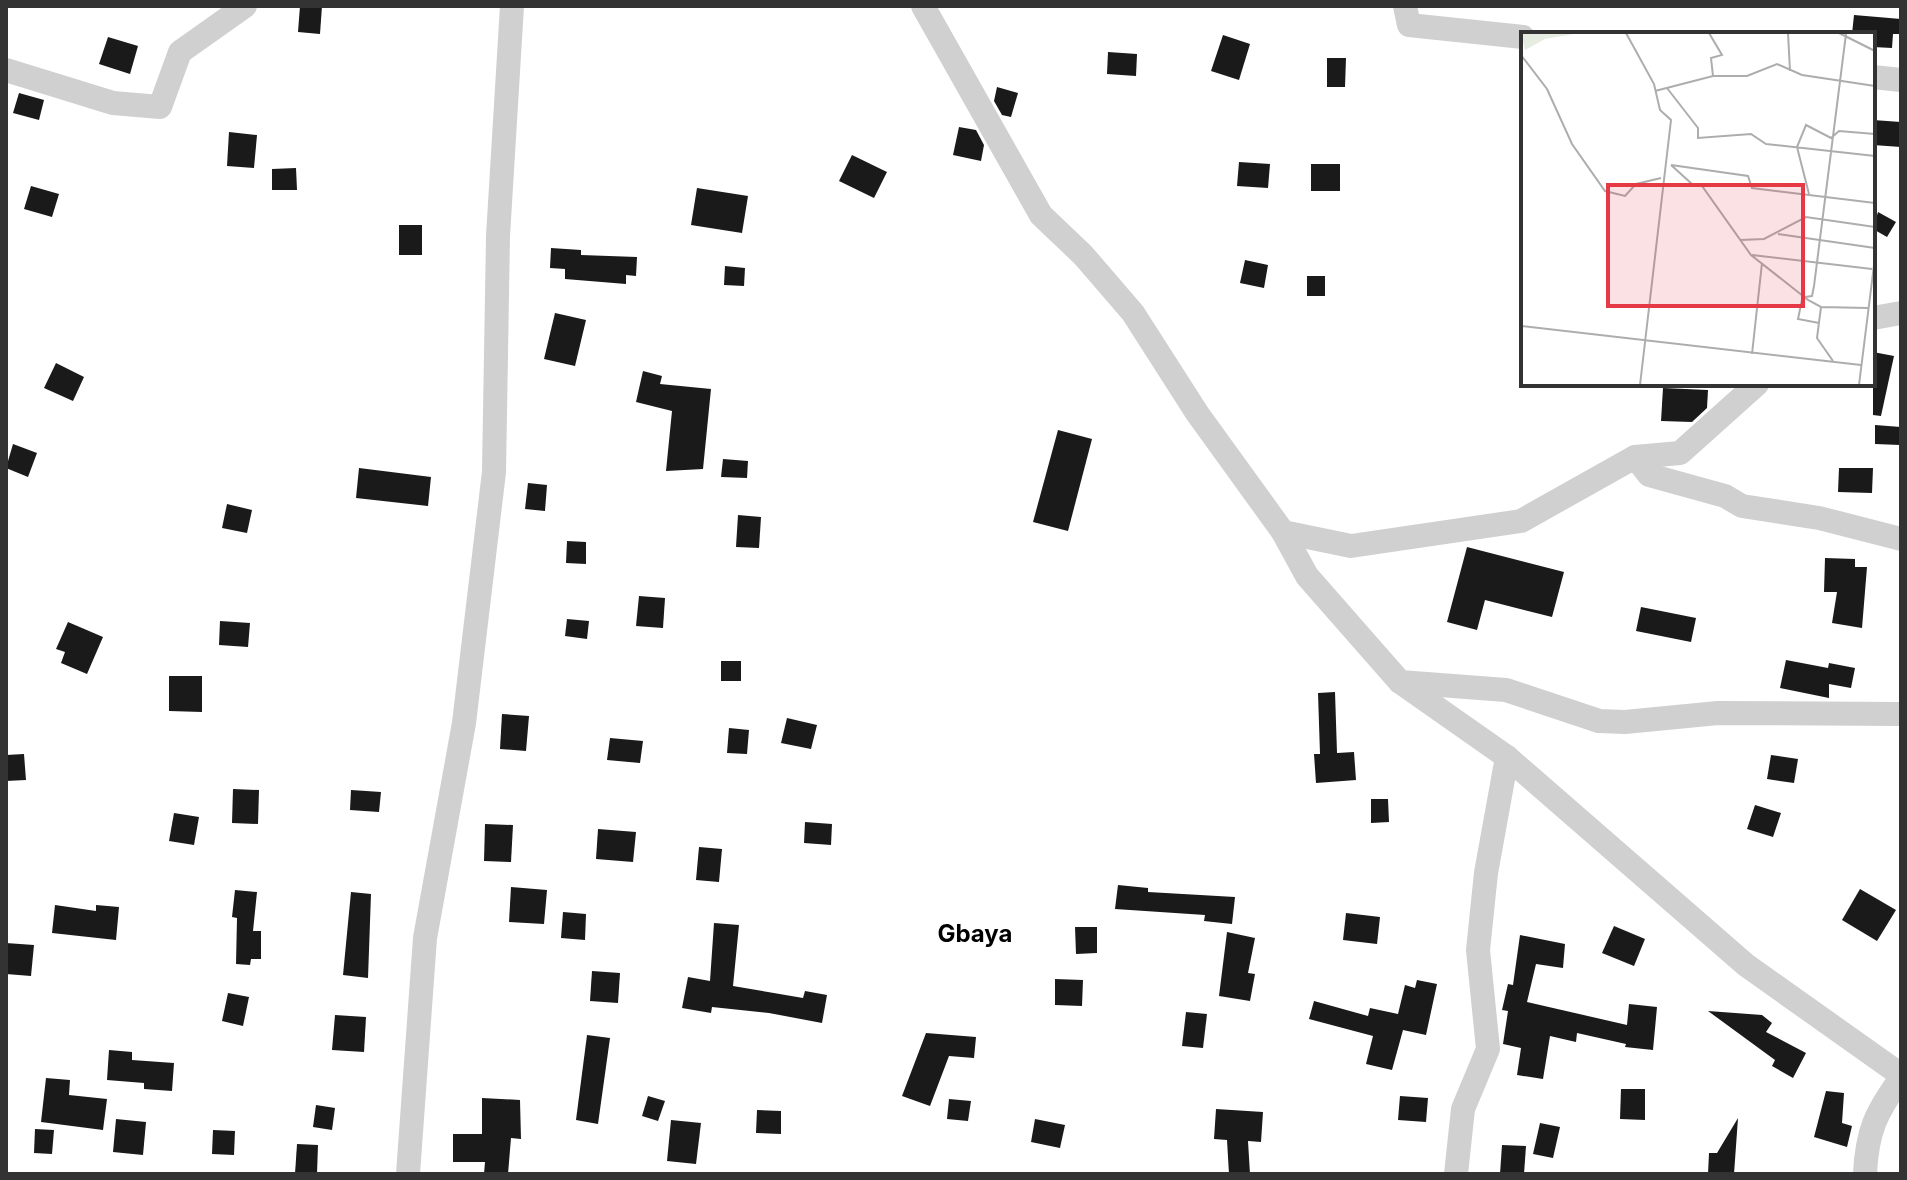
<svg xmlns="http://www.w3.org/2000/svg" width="1907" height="1180" viewBox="0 0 1907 1180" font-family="Inter,sans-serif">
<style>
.building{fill:#1a1a1a}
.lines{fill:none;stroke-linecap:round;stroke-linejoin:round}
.street{stroke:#d0d0d0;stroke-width:24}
.labels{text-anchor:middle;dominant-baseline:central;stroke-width:8;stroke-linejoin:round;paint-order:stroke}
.neighbourhood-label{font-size:24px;font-weight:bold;fill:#000;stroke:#fff}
.inset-road{fill:none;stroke:#adadad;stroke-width:2}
.view{fill:#e63946;fill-opacity:0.15;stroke:#e63946;stroke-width:4}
.inset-edge{fill:none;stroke:#333;stroke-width:4}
</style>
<rect width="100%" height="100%" fill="#fff"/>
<g class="building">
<polygon points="300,6 322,6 320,34 298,32"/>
<polygon points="1854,15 1901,19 1901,34 1893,34 1892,48 1873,47 1873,34 1852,34"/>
<polygon points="1223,35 1250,44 1239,80 1211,71"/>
<polygon points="108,37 138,46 130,74 99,64"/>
<polygon points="1108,52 1137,54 1136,76 1107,74"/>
<polygon points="1327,58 1346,58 1345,87 1327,87"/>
<polygon points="997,87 1018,93 1011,117 1002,115 994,101"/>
<polygon points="19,93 44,100 39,120 13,113"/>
<polygon points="1873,120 1901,122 1901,147 1873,145"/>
<polygon points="959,127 976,130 984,145 981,161 953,155"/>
<polygon points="229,132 257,135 254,168 227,166"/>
<polygon points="852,155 887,172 874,198 839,181"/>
<polygon points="1239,162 1270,164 1268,188 1237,186"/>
<rect x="1311" y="164" width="29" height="27"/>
<polygon points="296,168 297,190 272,190 272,169"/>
<polygon points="31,186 59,194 52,217 24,209"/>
<polygon points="697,188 748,196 742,233 691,225"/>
<polygon points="1878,212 1896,222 1887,237 1873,229"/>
<rect x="399" y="225" width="23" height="30"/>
<polygon points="551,248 581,250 581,255 637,257 636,276 626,275 626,284 565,279 565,269 550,268"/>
<polygon points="1245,260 1268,265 1264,288 1240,283"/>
<polygon points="725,266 745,268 744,286 724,285"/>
<rect x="1307" y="276" width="18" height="20"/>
<polygon points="555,313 586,320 575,366 544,359"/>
<polygon points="1873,352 1894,356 1881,416 1873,415"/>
<polygon points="56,363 84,377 73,401 44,388"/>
<polygon points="643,371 662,376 660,384 711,389 703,469 666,471 672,411 636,402"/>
<polygon points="1663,388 1708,390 1707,408 1692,422 1661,421"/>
<polygon points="1875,425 1901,427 1900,445 1875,444"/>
<polygon points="1058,430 1092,439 1068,531 1033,522"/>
<polygon points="13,444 37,453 28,477 6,468"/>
<polygon points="723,459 748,461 747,478 721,477"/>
<polygon points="359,468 431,477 428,506 356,498"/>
<polygon points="1839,468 1873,468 1872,493 1838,492"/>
<polygon points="528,483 547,485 545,511 525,509"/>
<polygon points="227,504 252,510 247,533 222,528"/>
<polygon points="738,515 761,517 759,548 736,547"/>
<polygon points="567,541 586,542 586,564 566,563"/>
<polygon points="1467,547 1564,572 1552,617 1485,600 1477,630 1447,622"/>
<polygon points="1825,558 1855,559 1855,567 1867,567 1862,628 1832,623 1837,592 1824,592"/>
<polygon points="639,596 665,598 663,628 636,626"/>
<polygon points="1641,607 1696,618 1691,642 1636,631"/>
<polygon points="567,619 589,621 587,639 565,636"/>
<polygon points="220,621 250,623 248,647 219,645"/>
<polygon points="68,622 103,637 87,674 61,663 65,652 56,649"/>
<polygon points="1786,660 1828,668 1829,663 1855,668 1851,688 1829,684 1829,698 1780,688"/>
<rect x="721" y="661" width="20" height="20"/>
<polygon points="169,676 202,676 202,712 169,711"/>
<polygon points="1335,692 1337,753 1354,752 1356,780 1316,783 1314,754 1320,754 1318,693"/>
<polygon points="502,714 529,716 526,751 500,749"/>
<polygon points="787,718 817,725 811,749 781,743"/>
<polygon points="729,728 749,730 747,754 727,753"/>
<polygon points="610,738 643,741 640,763 607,760"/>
<polygon points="24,754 26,780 6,781 6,755"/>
<polygon points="1771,755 1798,759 1794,783 1767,779"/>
<polygon points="233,789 259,790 258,824 232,823"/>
<polygon points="351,790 381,792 379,812 350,810"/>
<polygon points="1371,799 1388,799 1389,822 1371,823"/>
<polygon points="1755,805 1781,813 1773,837 1747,829"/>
<polygon points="174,813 199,817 194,845 169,841"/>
<polygon points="805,822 832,824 831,845 804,843"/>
<polygon points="485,824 513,825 511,862 484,861"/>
<polygon points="598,829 636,832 633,862 596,859"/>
<polygon points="699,847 722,849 719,882 696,880"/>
<polygon points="1118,885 1148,888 1148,892 1235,897 1232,924 1204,921 1205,915 1115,909"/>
<polygon points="511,887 547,890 544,924 509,922"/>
<polygon points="1860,889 1896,910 1877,941 1842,920"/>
<polygon points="235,890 257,892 253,931 261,931 261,959 251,959 250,965 236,964 237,918 232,917"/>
<polygon points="351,892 371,894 368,978 343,975"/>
<polygon points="55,905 96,911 96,905 119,907 116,940 52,933"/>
<polygon points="563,912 586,914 585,940 561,938"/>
<polygon points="1346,913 1380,917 1377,944 1343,940"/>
<polygon points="714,923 739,925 733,986 803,998 805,991 827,995 822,1023 769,1013 712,1007 711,1013 682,1008 688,977 710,981"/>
<polygon points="1614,926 1645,939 1634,966 1602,953"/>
<polygon points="1075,927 1097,927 1097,953 1076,954"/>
<polygon points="1227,932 1255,938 1248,973 1255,974 1250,1001 1219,996"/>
<polygon points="1520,935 1565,944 1563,968 1536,964 1527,1002 1627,1025 1629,1004 1657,1007 1653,1050 1625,1047 1626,1044 1577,1033 1576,1042 1550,1036 1543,1079 1517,1075 1521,1048 1503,1044 1508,1011 1502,1010 1508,984 1513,985"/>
<polygon points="6,943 34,945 31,976 6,974"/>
<polygon points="592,971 620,973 618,1003 590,1001"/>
<polygon points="1055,979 1083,980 1082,1006 1055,1005"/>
<polygon points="1417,980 1437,984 1426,1035 1403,1030 1392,1070 1366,1064 1373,1036 1309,1019 1314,1001 1368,1016 1370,1008 1398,1014 1405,985 1415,988"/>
<polygon points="228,993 249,997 243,1026 222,1021"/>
<polygon points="1708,1011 1762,1015 1772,1023 1766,1032 1806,1053 1793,1078 1772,1066 1775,1060"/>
<polygon points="1186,1012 1207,1014 1203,1048 1182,1046"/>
<polygon points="335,1015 366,1017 364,1052 332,1050"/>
<polygon points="926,1033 976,1037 974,1058 949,1056 930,1106 902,1096"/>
<polygon points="587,1035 610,1038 598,1124 576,1120"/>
<polygon points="109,1050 132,1052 132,1060 174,1063 172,1091 144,1089 144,1083 107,1080"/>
<polygon points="46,1078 70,1080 69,1095 107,1099 103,1130 41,1122"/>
<polygon points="1621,1089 1645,1089 1645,1120 1620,1119"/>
<polygon points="1826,1091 1844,1093 1842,1123 1852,1126 1847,1147 1814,1137"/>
<polygon points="648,1096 665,1101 658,1121 642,1116"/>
<polygon points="1400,1096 1428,1098 1426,1122 1398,1120"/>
<polygon points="482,1098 520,1100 521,1139 511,1138 508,1174 484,1174 485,1162 453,1162 453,1134 482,1134"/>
<polygon points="949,1099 971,1101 968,1121 947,1119"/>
<polygon points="316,1105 335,1108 332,1130 313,1127"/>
<polygon points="1216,1109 1263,1112 1261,1142 1248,1141 1250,1174 1229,1174 1227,1140 1214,1139"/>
<polygon points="757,1110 781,1111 781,1134 756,1133"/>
<polygon points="1738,1118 1734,1174 1708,1174 1709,1153 1717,1153"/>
<polygon points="116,1119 146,1122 143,1155 113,1152"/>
<polygon points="1035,1119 1065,1125 1060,1148 1031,1142"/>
<polygon points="671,1120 701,1123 696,1164 667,1161"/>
<polygon points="1540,1123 1560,1127 1553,1158 1533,1154"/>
<polygon points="35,1129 54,1130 52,1154 34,1153"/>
<polygon points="213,1130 235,1131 234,1155 212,1154"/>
<polygon points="297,1144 318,1145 317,1174 295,1174"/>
<polygon points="1502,1145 1526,1146 1524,1174 1500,1174"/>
</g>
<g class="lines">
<g class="street">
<polyline points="923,6 1041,215 1083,255 1133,313 1197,413 1283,532 1307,576 1400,682 1507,757 1746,965 1901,1075"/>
<polyline points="1405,6 1409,25 1523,37"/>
<polyline points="6,70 113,103 160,107 180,52 245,6"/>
<polyline points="1873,77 1901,80"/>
<polyline points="1873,318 1901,313"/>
<polyline points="1635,457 1649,475 1725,496 1742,506 1819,518 1901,539"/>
<polyline points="1283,532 1351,546 1521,521 1635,457 1680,453 1757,384"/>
<polyline points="1400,682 1506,690 1599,721 1625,722 1718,713 1901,714"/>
<polyline points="408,1174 425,938 464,723 494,472 498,236 512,6"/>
<polyline points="1456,1174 1463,1109 1488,1049 1478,950 1486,873 1507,757"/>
<path d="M1865 1174C1867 1131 1876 1112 1901 1078"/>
</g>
</g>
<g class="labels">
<g class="neighbourhood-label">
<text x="975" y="933">Gbaya</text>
</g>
</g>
<g transform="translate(1521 32)">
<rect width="354" height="354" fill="#fff"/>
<path d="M0 1H58L24 7 4 18Z" fill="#e6ecdf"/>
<path class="inset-road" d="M105 1 133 52 139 78 150 88 119 353M188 1 201 23 190 26 192 44M267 1 269 39M318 1 354 19M0 23 26 57 51 112 84 159 104 164 115 152 140 146M146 56 177 96V106L230 102 245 112 354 124M134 59 192 44H226L256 32 281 43 354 54M150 133 171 152 181 154 230 223 287 268 300 275 347 276M150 133 227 144 231 156 354 171M288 162 276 115 285 93 310 106 318 99 354 102M257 202 354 216M219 208 243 207 285 185 354 195M231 223 351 237M282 263 277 287 298 291M284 265 291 264 293 254 325 2M300 275 296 306 312 329M0 294 340 333M231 322 241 231M338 353 354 225"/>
<path class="view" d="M87 153H282V274H87Z"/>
<rect width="354" height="354" class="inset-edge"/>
</g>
<rect width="1907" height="1180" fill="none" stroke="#333333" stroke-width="16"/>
</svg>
